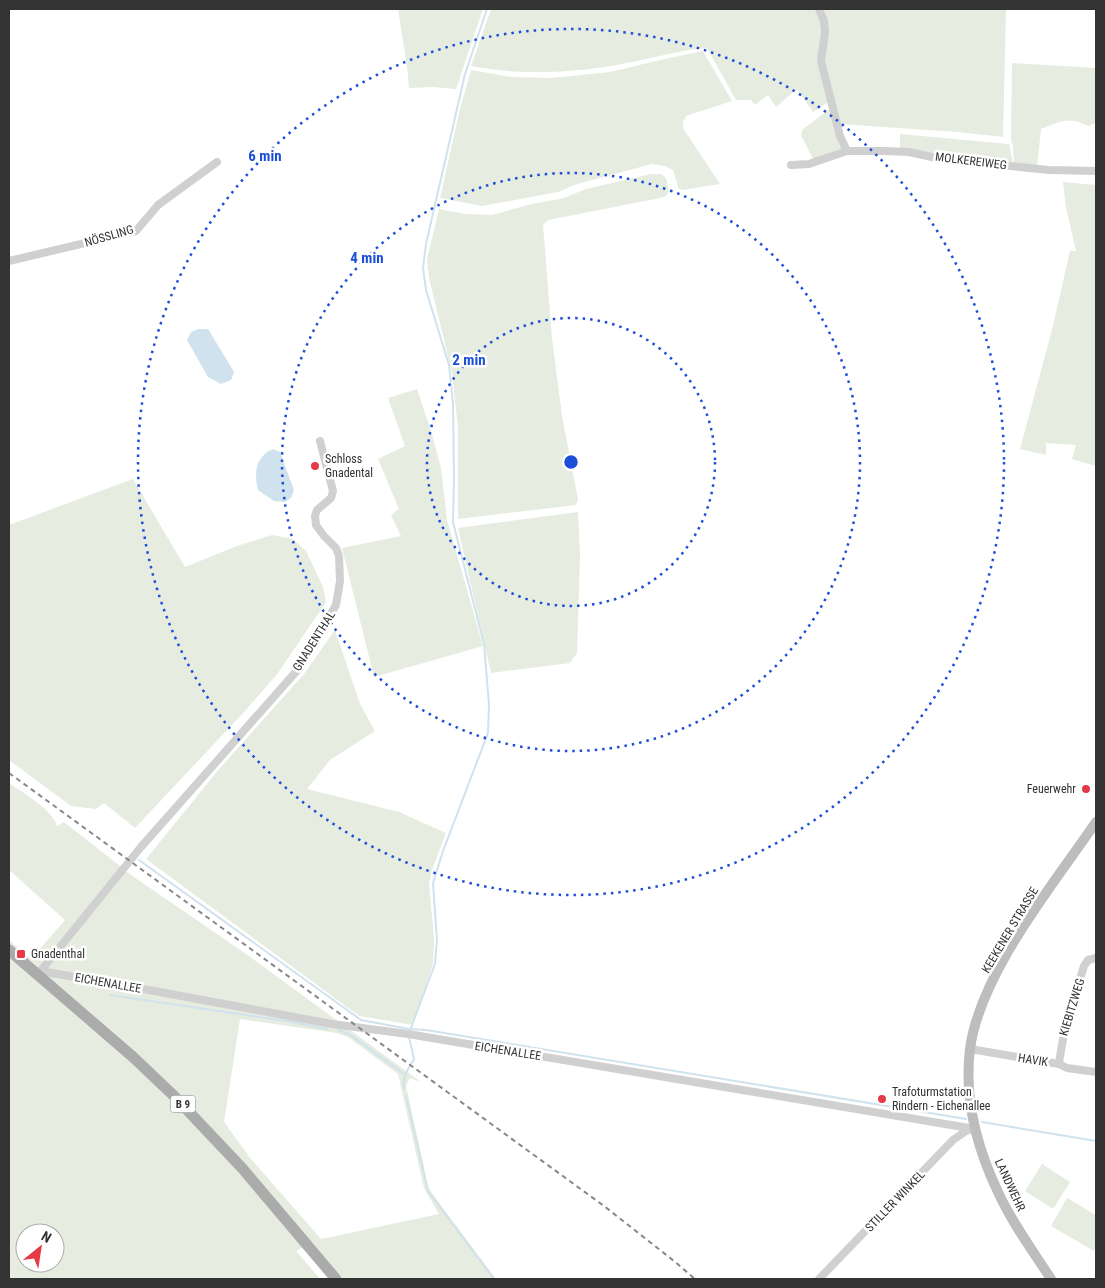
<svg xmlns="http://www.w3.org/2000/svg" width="1105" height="1288" viewBox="0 0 1105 1288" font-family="'Roboto Condensed',sans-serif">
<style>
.green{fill:#e6ecdf;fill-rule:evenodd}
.water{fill:#cfe2ee}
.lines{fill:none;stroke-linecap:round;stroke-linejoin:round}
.stream{stroke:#cfe2ee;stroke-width:2}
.minor{stroke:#d0d0d0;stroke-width:8}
.secondary{stroke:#bdbdbd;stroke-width:10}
.primary{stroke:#ababab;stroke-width:11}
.rail{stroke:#888;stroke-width:2;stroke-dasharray:5 4;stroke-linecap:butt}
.ring{fill:none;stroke:#1d4ed8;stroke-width:2.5;stroke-dasharray:2.5 5}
.poi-dot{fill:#e63946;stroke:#fff;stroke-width:2}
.labels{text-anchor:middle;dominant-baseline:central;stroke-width:5;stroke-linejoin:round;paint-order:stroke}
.shield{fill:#fff;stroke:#707070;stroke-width:1}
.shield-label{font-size:11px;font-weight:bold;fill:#333}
.street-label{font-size:12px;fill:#333;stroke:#fff}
.poi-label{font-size:12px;fill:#333;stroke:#fff;text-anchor:start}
.centre{fill:#1d4ed8;stroke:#fff;stroke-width:2.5}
.ring-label{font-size:15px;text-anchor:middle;font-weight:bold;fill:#1d4ed8;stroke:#fff;stroke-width:5;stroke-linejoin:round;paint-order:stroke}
</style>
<rect width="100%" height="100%" fill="#fff"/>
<g class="green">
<polygon points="398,9 483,9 456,89 432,87 409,88 407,66"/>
<path d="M491 9H817L822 28 818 60 830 101 813 112 797 89 776 107 768 95 755 105 751 100H736L707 48C681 50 657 57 632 62 579 73 524 76 471 66Z"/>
<polygon points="828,9 1006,9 1003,137 958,132 840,124 822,59 824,10"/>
<polygon points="703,51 732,101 686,116 683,122 683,128 720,184 683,190 679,189 673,170 665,166 652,164 577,184 558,192 482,206 440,198 460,109 471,70 512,77 551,78 610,72 660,60"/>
<path d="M1012 63 1096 68V123L1088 126C1068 116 1061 121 1041 129L1037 167 1014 163 1013 145 1011 140Z"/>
<polygon points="831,108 844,149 813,159 801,135 802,130"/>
<polygon points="900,134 1009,144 1013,164 950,157 900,149"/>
<polygon points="651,174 661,174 666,178 669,192 665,197 548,220 543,225 552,338 562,416 578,499 576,505 458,519 458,428 452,373 429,278 427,259 439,209 465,214 492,215 532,204 564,198 586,189"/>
<polygon points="1063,182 1096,185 1096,466 1072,459 1076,445 1046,443 1046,455 1020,449 1053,326 1070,251 1076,251 1066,208"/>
<polygon points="417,389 431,431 441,468 447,520 483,646 374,677 342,548 401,536 391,515 399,509 378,459 405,446 388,398"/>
<polygon points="133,479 185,567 237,546 272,535 293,539 306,551 323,587 326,602 278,673 245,711 135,828 104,803 96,809 71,806 9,760 9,525"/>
<polygon points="578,512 580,557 577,653 570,663 491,673 458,528"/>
<polygon points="335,630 360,704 375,731 330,760 307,789 399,812 446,833 432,870 429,883 434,940 433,964 413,1025 359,1016 146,859 220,768 304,674"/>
<path d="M9 783C23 793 52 809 57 826L64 822 134 877 246 954 421 1082 410 1078 406 1086 428 1186 431 1192 496 1279H343L312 1242 296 1251 320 1279H9V940L31 959 65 920 9 870ZM240 1019 337 1033 348 1037 398 1074 424 1188 439 1214 321 1239 250 1158 224 1122ZM25 1233H55V1263H25Z"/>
<polygon points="1042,1164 1070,1182 1053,1209 1025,1191"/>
<polygon points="1067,1198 1096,1215 1096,1246 1094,1251 1051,1226"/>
</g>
<g class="water">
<polygon points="198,329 208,329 234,372 231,380 221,384 208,377 187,340 191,332"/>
<path d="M273 449 280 452 294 490 291 498 285 502 274 501 258 490C254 473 255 457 273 449Z"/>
</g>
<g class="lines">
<g class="stream">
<polyline points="139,860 361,1020 409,1029 426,1030 966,1119"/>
<polyline points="110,995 293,1022 327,1029"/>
<polyline points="338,1030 349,1034 404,1074"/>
<polyline points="409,1033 435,964 437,940 433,883 443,851 488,733 489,705 484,644 453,522 454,479 453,403 449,365 426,290 423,268 426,244 465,74 487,9"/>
<path d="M404 1089C402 1076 408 1070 414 1059L409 1037"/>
<polyline points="406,1096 428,1191 494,1279"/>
<polyline points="982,1122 1096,1141"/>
</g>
<g class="minor">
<polyline points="819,9 824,21 825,32 821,61 840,136 847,151"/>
<polyline points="791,165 809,164 847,151 884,151 909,152 941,159 1049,170 1096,171"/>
<polyline points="9,261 136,231 158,205 217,162"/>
<polyline points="40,971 111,983 332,1024 408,1034 975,1129"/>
<polyline points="39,973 141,847 301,666 336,605 340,581 339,556 336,548 324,536 316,525 315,516 317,510 331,498 333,491 320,441"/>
<polyline points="970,1049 1059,1064 1067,1068 1096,1072"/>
<path d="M1059 1064C1063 1029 1074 999 1084 966L1088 960 1096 958"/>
<polyline points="819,1279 953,1140 966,1131 973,1129"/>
</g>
<path class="secondary" d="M1051 1279C1033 1251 1012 1223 998 1192 977 1148 964 1098 970 1049 980 973 1053 885 1096 822"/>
<polyline class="primary" points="9,950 133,1057 173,1095 242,1168 336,1279"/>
<polyline class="rail" points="9,773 604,1206 674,1261 695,1279"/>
</g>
<g class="ring">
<circle cx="571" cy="462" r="144"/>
<circle cx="571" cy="462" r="289"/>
<circle cx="571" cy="462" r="433"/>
</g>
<g class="poi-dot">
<circle cx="315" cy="466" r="5"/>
<circle cx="1086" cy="789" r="5"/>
<rect x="16" y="949" width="10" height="10" rx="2.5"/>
<circle cx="882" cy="1099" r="5"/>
</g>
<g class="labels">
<rect class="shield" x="170.5" y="1095.5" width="25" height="17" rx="4"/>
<g class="shield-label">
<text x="183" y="1104">B 9</text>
</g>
<g class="street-label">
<text transform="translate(971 161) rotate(7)">MOLKEREIWEG</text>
<text transform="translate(109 236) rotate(-16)">NÖSSLING</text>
<text transform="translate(314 641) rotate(-58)">GNADENTHAL</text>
<text transform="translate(1010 930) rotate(-59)">KEEKENER STRASSE</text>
<text transform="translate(108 983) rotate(10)">EICHENALLEE</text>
<text transform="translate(1072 1007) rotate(-73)">KIEBITZWEG</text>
<text transform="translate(508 1051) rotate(9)">EICHENALLEE</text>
<text transform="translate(1033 1060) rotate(9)">HAVIK</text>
<text transform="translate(1010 1185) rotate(65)">LANDWEHR</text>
<text transform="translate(895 1201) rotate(-46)">STILLER WINKEL</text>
</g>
<g class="poi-label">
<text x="325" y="459">Schloss<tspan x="325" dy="14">Gnadental</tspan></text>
<text x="1076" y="789" text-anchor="end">Feuerwehr</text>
<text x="31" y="954">Gnadenthal</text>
<text x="892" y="1092">Trafoturmstation<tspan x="892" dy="14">Rindern - Eichenallee</tspan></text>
</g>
</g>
<circle cx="571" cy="462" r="8" class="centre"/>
<g class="ring-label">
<text x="265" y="161">6 min</text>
<text x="367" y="263">4 min</text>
<text x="469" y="365">2 min</text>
</g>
<rect width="1105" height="1288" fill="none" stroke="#333333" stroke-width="20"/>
<g transform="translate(40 1248) rotate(30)"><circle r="24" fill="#ffffff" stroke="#adadad"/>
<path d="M0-4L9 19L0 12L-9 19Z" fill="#e63946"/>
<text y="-8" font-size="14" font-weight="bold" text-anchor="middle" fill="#333333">N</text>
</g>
</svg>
